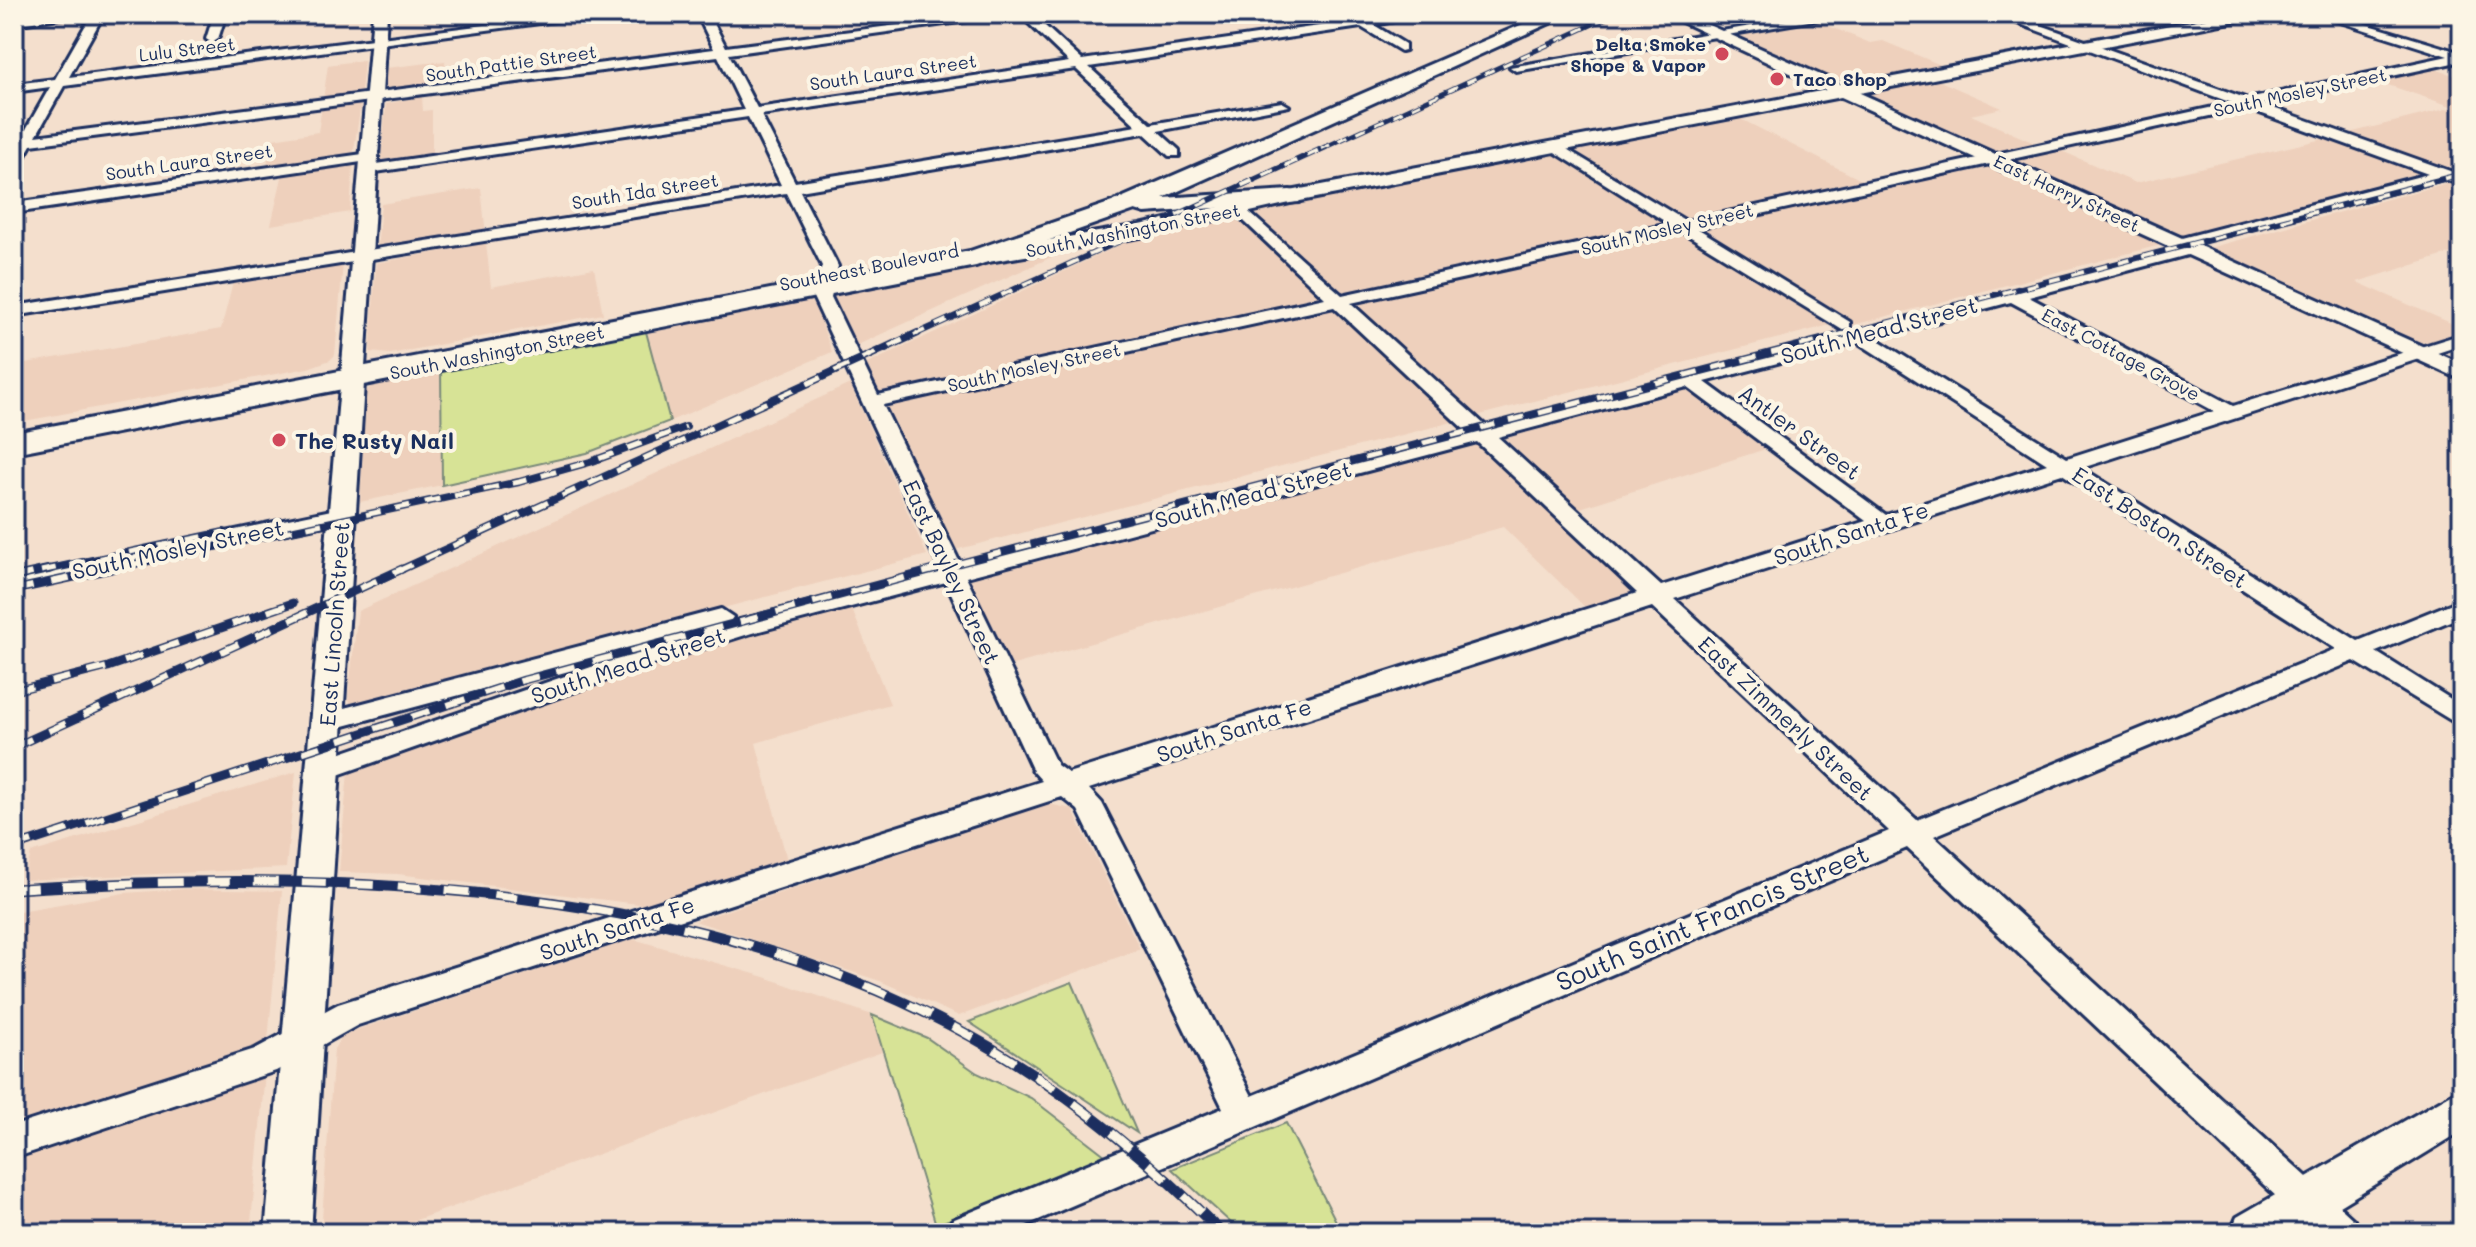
<svg xmlns="http://www.w3.org/2000/svg" width="2476" height="1247" viewBox="0 0 2476 1247" font-family="Mali,sans-serif">
<style>
.built{fill:#eed0bc}
.green{fill:#d7e396;stroke:#79897a;stroke-width:2}
.lines{fill:none;stroke-linecap:round;stroke-linejoin:round}
.minor-casing{stroke:#1b2f5e;stroke-width:6}
.tertiary-casing{stroke:#1b2f5e;stroke-width:6}
.primary-casing{stroke:#1b2f5e;stroke-width:6}
.minor{fill:#fcf5e5;fill-rule:evenodd}
.tertiary{fill:#fcf5e5;fill-rule:evenodd}
.primary{fill:#fcf5e5;fill-rule:evenodd}
.rail-far4-casing{stroke:#1b2f5e;stroke-width:5}
.rail-far3-casing{stroke:#1b2f5e;stroke-width:6}
.rail-far2-casing{stroke:#1b2f5e;stroke-width:8}
.rail-far1-casing{stroke:#1b2f5e;stroke-width:9}
.rail-casing{stroke:#1b2f5e;stroke-width:11}
.rail-far4{stroke:#fcf5e5;stroke-width:3;stroke-dasharray:10;stroke-linecap:butt}
.rail-far3{stroke:#fcf5e5;stroke-width:4;stroke-dasharray:12;stroke-linecap:butt}
.rail-far2{stroke:#fcf5e5;stroke-width:5;stroke-dasharray:15;stroke-linecap:butt}
.rail-far1{stroke:#fcf5e5;stroke-width:6;stroke-dasharray:19;stroke-linecap:butt}
.rail{stroke:#fcf5e5;stroke-width:8;stroke-dasharray:24;stroke-linecap:butt}
.poi-dot{fill:#d1495b;stroke:#fcf5e5;stroke-width:3}
.labels{text-anchor:middle;dominant-baseline:central;stroke-width:8;stroke-linejoin:round;paint-order:stroke}
.far-poi-label{font-size:18px;font-weight:bold;fill:#1b2f5e;stroke:#fcf5e5;text-anchor:end}
.far-street-label{font-size:18px;fill:#1b2f5e;stroke:#fcf5e5}
.street-label{font-size:22px;fill:#1b2f5e;stroke:#fcf5e5}
.poi-label{font-size:22px;font-weight:bold;fill:#1b2f5e;stroke:#fcf5e5;text-anchor:start}
.near-street-label{font-size:26px;fill:#1b2f5e;stroke:#fcf5e5}
</style>
<rect width="100%" height="100%" fill="#f4dfcd"/>
<filter id="ink" filterUnits="userSpaceOnUse"><feTurbulence type="fractalNoise" baseFrequency=".0125" numOctaves="2"/><feDisplacementMap in="SourceGraphic" scale="16" xChannelSelector="R" yChannelSelector="G"/><feConvolveMatrix kernelMatrix="1 2 1 2 8 2 1 2 1" color-interpolation-filters="sRGB"/></filter>
<g filter="url(#ink)">
<g class="built">
<polygon points="1819,22 1870,43 1883,41 1948,68 1845,85 1734,36"/>
<polygon points="364,60 361,92 323,100 328,65"/>
<polygon points="445,61 446,88 385,91 386,68"/>
<polygon points="2429,67 2462,78 2462,163 2438,169 2341,135 2454,107 2373,80"/>
<polygon points="1935,79 2002,108 1971,115 2039,145 2000,153 1987,151 1865,95"/>
<polygon points="422,96 423,111 432,110 432,157 381,161 386,104"/>
<polygon points="361,103 353,156 266,169 273,139 318,132 322,106"/>
<polygon points="1735,116 1879,189 1992,167 2164,244 1853,325 1830,325 955,550 863,366 1141,235 1273,206"/>
<polygon points="2331,137 2427,172 2179,237 2013,160 2057,149 2136,183"/>
<polygon points="339,164 353,164 350,212 271,225 283,173"/>
<polygon points="2454,181 2462,184 2462,250 2357,282 2462,328 2462,331 2426,343 2409,341 2205,249"/>
<polygon points="481,188 486,235 377,250 381,204"/>
<polygon points="486,243 491,287 594,268 603,314 390,354 370,352 376,263"/>
<polygon points="1061,249 1063,252 855,346 832,299 845,290"/>
<polygon points="343,263 335,355 330,360 308,368 14,423 14,365 221,329 234,279"/>
<polygon points="804,299 814,303 832,352 670,421 645,328"/>
<polygon points="441,367 442,485 360,502 366,391 378,380"/>
<polygon points="850,384 927,555 351,705 348,697 358,611"/>
<polygon points="1689,385 1772,447 1577,509 1501,435"/>
<polygon points="1478,440 1635,591 1588,610 1503,527 1010,666 966,575"/>
<polygon points="847,597 890,704 756,743 787,860 654,906 398,874 339,872 350,749 645,651"/>
<polygon points="296,772 286,868 24,880 31,853"/>
<polygon points="1049,804 1072,809 1140,949 959,1016 880,981 695,921"/>
<polygon points="184,889 282,891 250,1233 14,1233 14,912 124,893"/>
<polygon points="633,939 765,977 872,1015 882,1052 380,1233 321,1233 334,1049 341,1038 356,1030"/>
</g>
<g class="green">
<polygon points="864,14 996,14 877,30"/>
<polygon points="645,328 670,421 587,453 442,485 441,367"/>
<polygon points="1072,982 1137,1133 969,1022"/>
<polygon points="872,1015 927,1038 977,1073 1031,1098 1106,1156 936,1225"/>
<polygon points="1286,1123 1342,1233 1242,1233 1172,1169"/>
</g>
<g class="lines">
<g class="minor-casing">
<g id="minor">
<polygon points="46,14 85,14 14,25 14,17"/>
<path d="M92 14H104L69 77 574 14H608L64 86 36 136 714 49 697 14H709L726 47 984 14H1017L729 54 757 108 1069 62 1019 14H1032L1082 60 1354 21 1359 16 1429 14 1374 25 1405 44V50L1401 51 1361 27 1089 67 1151 124 1282 102 1289 106 1158 131 1179 150V156H1169L1144 133 800 191 838 266 831 297 878 395 1325 298 1227 205 1224 202 1232 197 1342 295 1669 224 1550 149V143L1555 142 1686 221 2232 103 1993 14H2010L2248 99 2448 56 2315 14H2333L2462 53V61L2262 104 2450 171 2462 176V185L2443 179 2190 245 2197 250 2195 253 2029 297 2233 406 2462 334V345L2082 468 2358 641 2462 599V616L2376 652 2462 706V727L2354 661 1934 836 2354 1220 2359 1233H2315L1907 848 1008 1233H947L952 1220 1223 1108 1078 810 1062 797 358 1025 276 1071 14 1158V1126L255 1049 338 1004 1042 781 1033 771 946 582 752 633 644 667 335 776 325 779 315 776 312 769 315 762 626 655 736 621 940 569 813 297 822 266 786 193 14 316V306L781 185 748 117 369 173 362 169 369 165 744 110 718 56 31 145 19 166 14 167V139L21 138 50 87 14 92V84L55 79ZM1076 69 1137 126 795 182 761 115ZM2246 108 2428 174 2170 241 2168 244 2175 249 1487 427 1351 303 1681 231 1844 331 1850 330V322L1697 228ZM2011 302 2214 411 2067 458 1875 338ZM1334 307 1467 432 960 563 883 405ZM1857 342 2047 464 1886 515 1705 382ZM1687 387 1866 521 1661 586 1498 437ZM1477 442 1637 593 1068 773 1057 765 966 577ZM2062 474 2336 649 1917 820 1675 599ZM1652 607 1889 831 1252 1096 1102 803 1089 789Z"/>
<polygon points="214,14 226,14 218,39 212,43 206,39"/>
<polygon points="1822,14 1850,14 1516,71 1510,67"/>
<polygon points="370,153 375,154 375,160 14,213 14,203"/>
<polygon points="341,508 352,515 349,520 14,590 14,576"/>
<polygon points="721,609 733,617 729,623 325,731 316,729 312,722 316,715 325,713"/>
</g>
</g>
<g class="tertiary-casing">
<g id="tertiary">
<polygon points="373,14 387,14 311,1233 265,1233"/>
<polygon points="1665,14 1684,14 1845,86 2229,14 2259,14 2252,18 1860,93 2462,364 2462,380 1841,97 1290,203 1140,237 976,264 966,258 976,252 1140,225 1290,191 1826,90"/>
<polygon points="2462,1088 2462,1131 2295,1233 2230,1233 2237,1217"/>
</g>
</g>
<g class="primary-casing">
<polygon id="primary" points="1546,14 1570,14 1163,198 1290,190 1299,192 1302,197 1299,202 1145,213 1135,210 976,266 14,453 14,433 970,251 1112,202"/>
</g>
<use href="#minor" class="minor"/>
<use href="#tertiary" class="tertiary"/>
<use href="#primary" class="primary"/>
<g class="rail-far4-casing">
<polyline id="rail-far4" points="1321,149 1615,14"/>
</g>
<g class="rail-far3-casing">
<g id="rail-far3">
<polyline points="914,335 1326,147"/>
<polyline points="1840,335 2462,174"/>
</g>
</g>
<g class="rail-far2-casing">
<g id="rail-far2">
<polyline points="41,571 224,532"/>
<polyline points="102,571 519,482 590,462 686,427"/>
<polyline points="398,571 918,333"/>
<polyline points="929,571 1848,333"/>
</g>
</g>
<g class="rail-far1-casing">
<g id="rail-far1">
<polyline points="14,577 50,569"/>
<polyline points="14,590 111,569"/>
<polyline points="14,691 108,667 293,603"/>
<polyline points="14,747 402,569"/>
<polyline points="14,847 524,680 937,569"/>
</g>
</g>
<g class="rail-casing">
<path id="rail" d="M14 889C339 869 705 879 993 1049 1078 1100 1152 1163 1222 1233"/>
</g>
<use href="#rail-far4" class="rail-far4"/>
<use href="#rail-far3" class="rail-far3"/>
<use href="#rail-far2" class="rail-far2"/>
<use href="#rail-far1" class="rail-far1"/>
<use href="#rail" class="rail"/>
</g>
</g>
<g class="poi-dot">
<circle cx="1722" cy="54" r="8"/>
<circle cx="1777" cy="79" r="8"/>
<circle cx="279" cy="440" r="8"/>
</g>
<g class="labels">
<g class="far-poi-label">
<text x="1706" y="44">Delta Smoke<tspan x="1706" dy="21">Shope &amp; Vapor</tspan></text>
<text x="1793" y="79" text-anchor="start">Taco Shop</text>
</g>
<g class="far-street-label">
<text transform="translate(187 49) rotate(-7)">Lulu Street</text>
<text transform="translate(511 63) rotate(-8)">South Pattie Street</text>
<text transform="translate(893 72) rotate(-8)">South Laura Street</text>
<text transform="translate(2300 92) rotate(-12)">South Mosley Street</text>
<text transform="translate(189 162) rotate(-8)">South Laura Street</text>
<text transform="translate(645 191) rotate(-9)">South Ida Street</text>
<text transform="translate(2067 193) rotate(25)">East Harry Street</text>
<text transform="translate(1667 229) rotate(-13)">South Mosley Street</text>
<text transform="translate(1133 230) rotate(-11)">South Washington Street</text>
<text transform="translate(869 267) rotate(-11)">Southeast Boulevard</text>
<text transform="translate(497 352) rotate(-11)">South Washington Street</text>
<text transform="translate(2121 354) rotate(28)">East Cottage Grove</text>
<text transform="translate(1034 367) rotate(-12)">South Mosley Street</text>
</g>
<g class="street-label">
<text transform="translate(1879 330) rotate(-15)">South Mead Street</text>
<text transform="translate(1800 432) rotate(36)">Antler Street</text>
<text transform="translate(1253 494) rotate(-15)">South Mead Street</text>
<text transform="translate(2160 527) rotate(33)">East Boston Street</text>
<text transform="translate(1851 533) rotate(-18)">South Santa Fe</text>
<text transform="translate(178 549) rotate(-12)">South Mosley Street</text>
<text transform="translate(952 572) rotate(65)">East Bayley Street</text>
<text transform="translate(334 624) rotate(-86)">East Lincoln Street</text>
<text transform="translate(628 665) rotate(-18)">South Mead Street</text>
<text transform="translate(1786 718) rotate(43)">East Zimmerly Street</text>
<text transform="translate(1234 730) rotate(-18)">South Santa Fe</text>
<text transform="translate(617 928) rotate(-18)">South Santa Fe</text>
</g>
<g class="poi-label">
<text x="295" y="440">The Rusty Nail</text>
</g>
<g class="near-street-label">
<text transform="translate(1712 917) rotate(-23)">South Saint Francis Street</text>
</g>
</g>
<rect width="2476" height="1247" fill="none" stroke="#fcf5e5" stroke-width="48"/>
<rect x="24" y="24" width="2428" height="1199" fill="none" stroke="#1b2f5e" stroke-width="3" filter="url(#ink)"/>
</svg>
